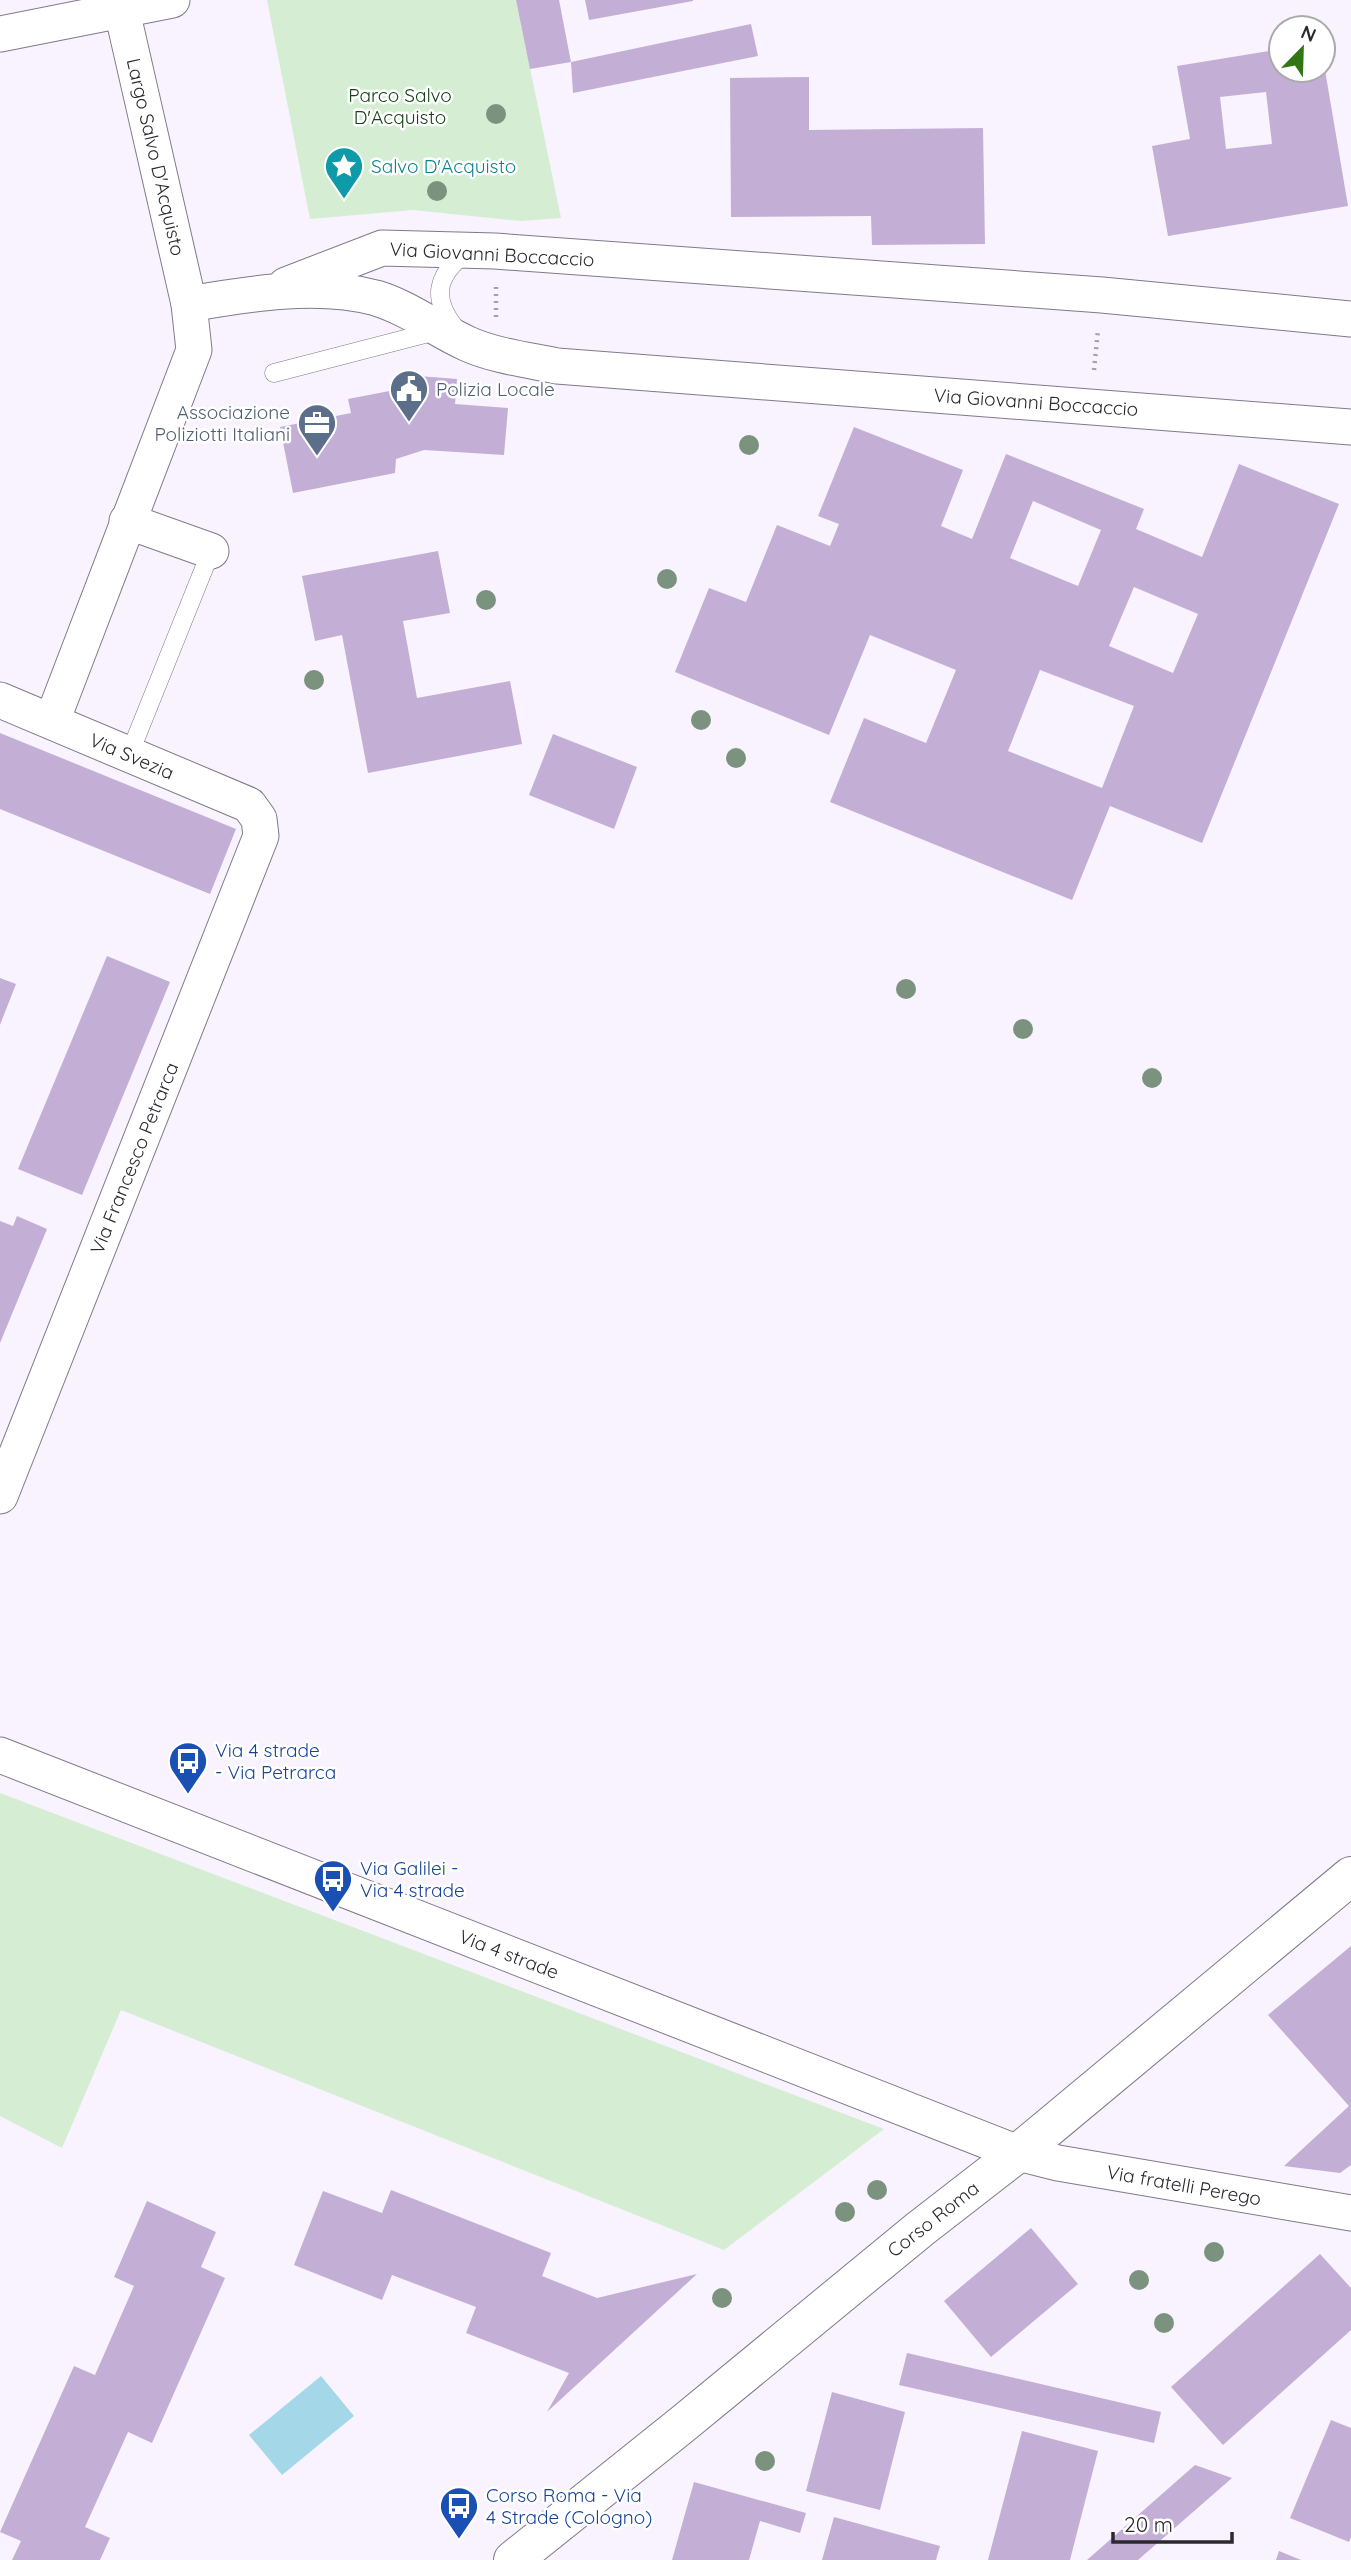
<svg xmlns="http://www.w3.org/2000/svg" width="1351" height="2560" viewBox="0 0 1351 2560" font-family="Quicksand,sans-serif">
<style>
.green{fill:#d5edd3}
.water{fill:#a4d8e8}
.building{fill:#c3afd5;fill-rule:evenodd}
.lines{fill:none;stroke-linecap:round;stroke-linejoin:round}
.service-casing{stroke:#817989;stroke-width:19}
.minor-casing{stroke:#817989;stroke-width:37}
.secondary-casing{stroke:#817989;stroke-width:40}
.path{stroke:#a4a0a9;stroke-width:4.5;stroke-dasharray:2 5;stroke-linecap:butt}
.service{stroke:#fff;stroke-width:18}
.minor{stroke:#fff;stroke-width:35}
.secondary{stroke:#fff;stroke-width:38}
.tree{fill:#7b927e}
.labels{text-anchor:middle;dominant-baseline:central;stroke-width:5;stroke-linejoin:round;paint-order:stroke}
.park-label{font-size:19px;fill:#154216;stroke:#fff}
.street-label{font-size:19px;fill:#2b282f;stroke:#fff}
.culture-label{font-size:19px;fill:#0d838f;stroke:#fff;text-anchor:start}
.service-label{font-size:19px;fill:#4e5e75;stroke:#fff;text-anchor:start}
.transit-label{font-size:19px;fill:#164399;stroke:#fff;text-anchor:start}
</style>
<rect width="100%" height="100%" fill="#f8f3fe"/>
<g class="green">
<polygon points="267,0 516,0 561,218 521,221 413,210 310,219"/>
<polygon points="0,1793 884,2129 724,2250 121,2010 62,2148 0,2116"/>
</g>
<polygon class="water" points="321,2376 354,2416 282,2475 249,2435"/>
<g class="building">
<polygon points="516,0 559,0 571,62 751,24 758,56 573,93 571,62 530,69"/>
<polygon points="585,0 693,0 693,1 589,20"/>
<path d="M1281 49V70H1325L1348 206 1168 236 1152 146 1190 139 1177 66ZM1266 92 1272 144 1226 149 1220 97Z"/>
<polygon points="809,77 809,130 983,128 985,244 872,245 871,216 731,217 730,78"/>
<polygon points="406,375 457,379 455,404 508,408 504,455 424,450 396,459 395,473 293,493 280,427 351,413 348,399 405,388"/>
<path d="M854 427 963 470 941 526 972 539 1006 454 1144 509 1136 529 1202 557 1239 464 1339 504 1202 843 1110 806 1072 900 830 802 864 718 926 743 956 670 870 635 829 735 675 672 709 588 746 602 777 525 830 546 839 524 818 516ZM1033 501 1101 530 1078 586 1010 558ZM1134 587 1198 614 1173 673 1109 646ZM1040 670 1134 706 1102 788 1008 751Z"/>
<polygon points="438,551 450,613 403,621 417,698 510,681 522,744 368,773 342,635 315,641 302,576"/>
<polygon points="0,733 236,829 210,894 0,809"/>
<polygon points="553,734 637,767 614,829 529,795"/>
<polygon points="107,956 170,982 82,1195 18,1169"/>
<polygon points="0,978 16,984 0,1025"/>
<polygon points="17,1216 47,1229 0,1343 0,1221 13,1226"/>
<polygon points="1351,1946 1351,2165 1340,2173 1284,2166 1349,2106 1268,2015"/>
<polygon points="391,2190 551,2253 542,2276 597,2298 697,2274 547,2412 569,2373 466,2333 476,2307 392,2275 382,2300 294,2265 323,2191 382,2213"/>
<polygon points="147,2201 216,2232 201,2267 225,2278 152,2443 128,2432 85,2527 110,2538 100,2560 12,2560 21,2541 0,2532 74,2366 95,2375 134,2286 114,2277"/>
<polygon points="1031,2228 1078,2284 991,2357 944,2301"/>
<polygon points="1320,2254 1351,2288 1351,2330 1223,2445 1171,2387"/>
<polygon points="907,2353 1161,2412 1154,2443 899,2385"/>
<polygon points="832,2392 905,2412 880,2510 806,2491"/>
<polygon points="1331,2420 1351,2428 1351,2537 1349,2542 1290,2518"/>
<polygon points="1022,2431 1098,2451 1070,2560 988,2560"/>
<polygon points="1195,2465 1232,2478 1138,2560 1087,2560"/>
<polygon points="694,2482 806,2513 800,2533 760,2521 749,2560 672,2560"/>
<polygon points="834,2517 940,2546 936,2560 822,2560"/>
<polygon points="1279,2551 1301,2560 1276,2560"/>
</g>
<g class="lines">
<g class="service-casing">
<g id="service">
<path d="M456 329C431 299 436 275 466 253"/>
<polyline points="274,373 440,330"/>
<polyline points="129,755 211,551"/>
</g>
</g>
<g class="minor-casing">
<g id="minor">
<polyline points="0,34 172,0"/>
<polyline points="286,285 382,248 495,251 1102,295 1351,319"/>
<path d="M189 304C247 294 318 282 376 298 409 308 437 330 468 344 495 356 528 360 557 366L1351 427"/>
<polyline points="127,521 211,551"/>
<polyline points="0,700 249,805 259,819 261,836 0,1496"/>
<polyline points="52,721 194,350 189,304 122,11"/>
<polyline points="0,1755 1018,2153 1058,2163 1351,2213"/>
</g>
</g>
<g class="secondary-casing">
<polyline id="secondary" points="513,2560 684,2423 920,2229 1018,2153 1351,1876"/>
</g>
<g class="path">
<polyline points="496,287 496,317"/>
<polyline points="1094,370 1098,330"/>
</g>
<use href="#service" class="service"/>
<use href="#minor" class="minor"/>
<use href="#secondary" class="secondary"/>
</g>
<g class="tree">
<circle cx="496" cy="114" r="10"/>
<circle cx="437" cy="191" r="10"/>
<circle cx="749" cy="445" r="10"/>
<circle cx="667" cy="579" r="10"/>
<circle cx="486" cy="600" r="10"/>
<circle cx="314" cy="680" r="10"/>
<circle cx="701" cy="720" r="10"/>
<circle cx="736" cy="758" r="10"/>
<circle cx="906" cy="989" r="10"/>
<circle cx="1023" cy="1029" r="10"/>
<circle cx="1152" cy="1078" r="10"/>
<circle cx="877" cy="2190" r="10"/>
<circle cx="845" cy="2212" r="10"/>
<circle cx="1214" cy="2252" r="10"/>
<circle cx="1139" cy="2280" r="10"/>
<circle cx="722" cy="2298" r="10"/>
<circle cx="1164" cy="2323" r="10"/>
<circle cx="765" cy="2461" r="10"/>
</g>
<defs>
<g id="sight-pin" transform="scale(2.0125)"><path d="M0 17L-7.5 6A9.5 9.5 0 1 1 7.5 6Z" fill="#0f9aa8" stroke="#fff"/><path d="M0-6L1.8-2.2L6-1.7L2.9 1.2L3.7 5.4L0 3.3L-3.7 5.4L-2.9 1.2L-6-1.7L-1.8-2.2Z" fill="#fff"/></g>
<g id="civic-pin" transform="scale(2.0125)"><path d="M0 17L-7.5 6A9.5 9.5 0 1 1 7.5 6Z" fill="#5c6f8a" stroke="#fff"/><path d="M-.6-6.5H3V-4.5H.6V-3L4-1V1h2V6H-6V1h2V-1L-.6-3ZM-1.2 2.5V6h2.4V2.5Z" fill="#fff"/></g>
<g id="office-pin" transform="scale(2.0125)"><path d="M0 17L-7.5 6A9.5 9.5 0 1 1 7.5 6Z" fill="#5c6f8a" stroke="#fff"/><path d="M-6-3h4V-5.5h4V-3h4V5H-6ZM-1-4.5V-3h2v-1.5ZM-6 0V1H6V0Z" fill="#fff"/></g>
<g id="bus-pin" transform="scale(2.0125)"><path d="M0 17L-7.5 6A9.5 9.5 0 1 1 7.5 6Z" fill="#1a4fb4" stroke="#fff"/><path d="M-5-6H5V4H4V6H2V4H-2V6H-4V4H-5ZM-3.5-4V0h7V-4ZM-3.5 1.2v1.5H-2V1.2ZM2 1.2v1.5H3.5V1.2Z" fill="#fff"/></g>
</defs>
<g fill-rule="evenodd">
<use href="#sight-pin" x="344" y="166"/>
<use href="#civic-pin" x="409" y="389"/>
<use href="#office-pin" x="317" y="423"/>
<use href="#bus-pin" x="188" y="1761"/>
<use href="#bus-pin" x="333" y="1879"/>
<use href="#bus-pin" x="459" y="2506"/>
</g>
<g class="labels">
<g class="park-label">
<text x="400" y="95">Parco Salvo<tspan x="400" dy="22">D'Acquisto</tspan></text>
</g>
<g class="street-label">
<text transform="translate(156 157) rotate(77)">Largo Salvo D'Acquisto</text>
<text transform="translate(492 254) rotate(3)">Via Giovanni Boccaccio</text>
<text transform="translate(1036 402) rotate(4)">Via Giovanni Boccaccio</text>
<text transform="translate(132 756) rotate(23)">Via Svezia</text>
<text transform="translate(134 1158) rotate(-68)">Via Francesco Petrarca</text>
<text transform="translate(509 1954) rotate(21)">Via 4 strade</text>
<text transform="translate(1184 2185) rotate(10)">Via fratelli Perego</text>
<text transform="translate(933 2219) rotate(-38)">Corso Roma</text>
</g>
<g class="culture-label">
<text x="371" y="166">Salvo D'Acquisto</text>
</g>
<g class="service-label">
<text x="436" y="389">Polizia Locale</text>
<text x="290" y="412" text-anchor="end">Associazione<tspan x="290" dy="22">Poliziotti Italiani</tspan></text>
</g>
<g class="transit-label">
<text x="215" y="1750">Via 4 strade<tspan x="215" dy="22">- Via Petrarca</tspan></text>
<text x="360" y="1868">Via Galilei -<tspan x="360" dy="22">Via 4 strade</tspan></text>
<text x="486" y="2495">Corso Roma - Via<tspan x="486" dy="22">4 Strade (Cologno)</tspan></text>
</g>
</g>
<g transform="translate(1302 49) rotate(23)"><circle r="33" fill="#ffffff" stroke="#aaa9ac" stroke-width="2"/>
<path d="M0-5L12 26L0 18L-12 26Z" fill="#327513"/>
<text y="-10" font-size="19" font-weight="bold" text-anchor="middle" fill="#2b282f">N</text>
</g>
<path d="M1113 2532v10h119v-10" fill="none" stroke="#2b282f" stroke-width="3.5"/>
<text x="1124" y="2532" font-size="21" fill="#2b282f" stroke="#ffffff" stroke-width="5" paint-order="stroke">20 m</text>
</svg>
